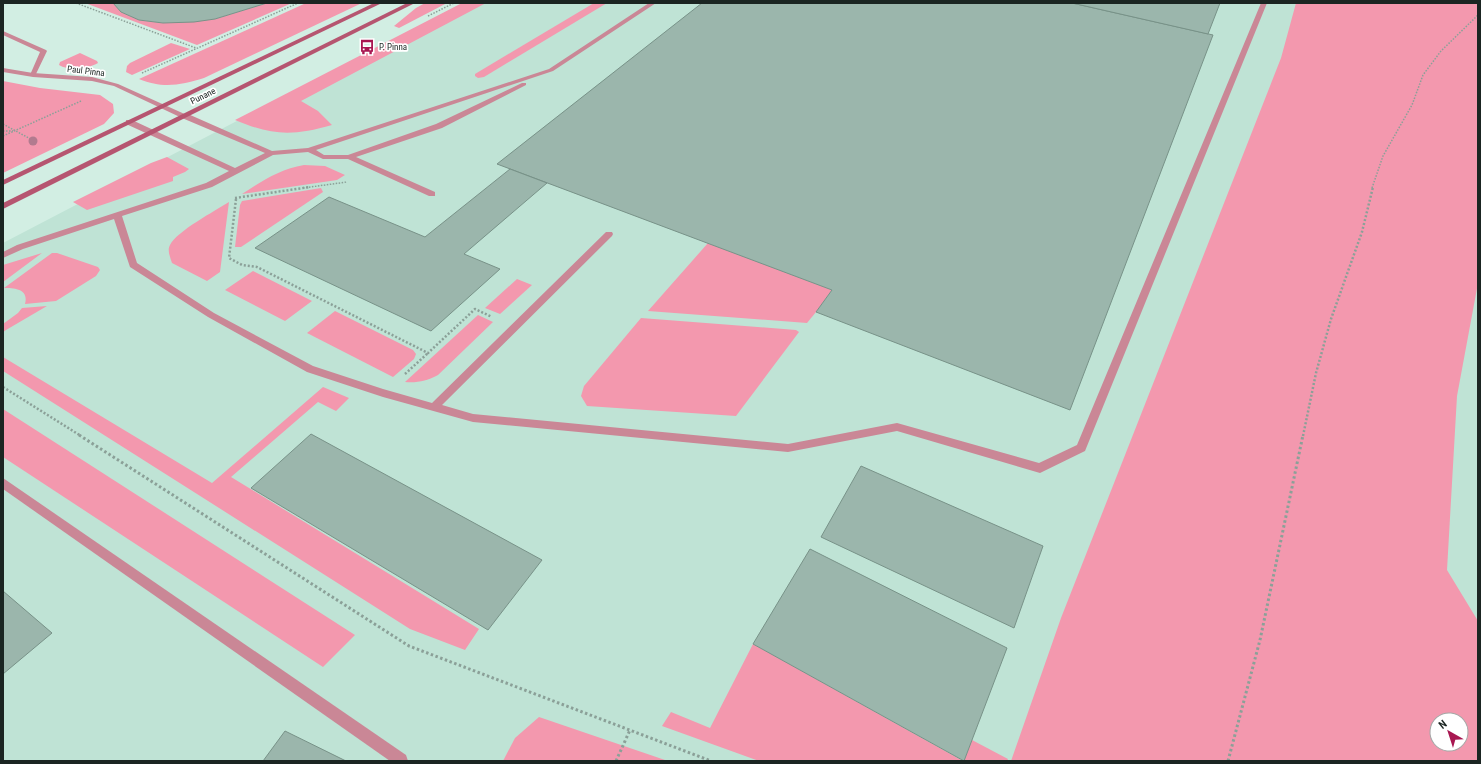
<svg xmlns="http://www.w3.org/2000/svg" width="1481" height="764" viewBox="0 0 1481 764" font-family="'Roboto Condensed',sans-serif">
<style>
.built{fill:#bfe3d5;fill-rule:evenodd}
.green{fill:#f398ae;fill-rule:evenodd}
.building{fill:#9bb6ac;stroke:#789288}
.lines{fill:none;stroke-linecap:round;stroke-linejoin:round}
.path-far2{stroke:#8ba098;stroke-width:1.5;stroke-dasharray:1.5 1.5;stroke-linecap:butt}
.path-far1{stroke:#8ba098;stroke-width:2.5;stroke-dasharray:2 2;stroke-linecap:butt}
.path{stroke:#8ba098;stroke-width:3;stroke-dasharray:2.5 2.5;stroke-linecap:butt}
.lane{fill:#ca8796;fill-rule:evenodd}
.street{fill:#ca8796;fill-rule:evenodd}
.secondary{fill:#b65570;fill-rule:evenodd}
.tree{fill:#b27b8f}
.labels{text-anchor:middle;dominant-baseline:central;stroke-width:3.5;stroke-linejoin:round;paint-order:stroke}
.far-poi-label{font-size:9px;fill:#1b2522;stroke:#fff;text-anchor:start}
.far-street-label{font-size:9px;fill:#1b2522;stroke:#fff}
</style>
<rect width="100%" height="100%" fill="#d2eee3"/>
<path class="built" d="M463 3H1478V761H3V243ZM1437 720H1461V744H1437Z"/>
<g class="green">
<polygon points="85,3 113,3 121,12 139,20 163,23 215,19 267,3 292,3 197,45"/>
<path d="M306 3H362L204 78C181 85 163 89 139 79Z"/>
<polygon points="425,3 447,3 399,28 394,26 416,8"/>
<path d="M462 3H486L301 101 318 111 332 125C293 136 273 136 235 120Z"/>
<polygon points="594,3 607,3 484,77 478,78 475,76 475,74"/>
<path d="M1296 3H1478V283L1457 396 1447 570 1478 621V761H1011L1061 618 1281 58ZM1437 720H1461V744H1437Z"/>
<polygon points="171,43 190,49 132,75 126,72 127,66 130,63"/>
<path d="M80 53 97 61 98 63C88 69 69 71 59 65L60 62Z"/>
<polygon points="3,81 40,88 100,95 113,104 114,113 104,124 3,173"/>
<polygon points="167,157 189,169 185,172 173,177 173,181 87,210 73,202 151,163"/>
<path d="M304 165 325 166 345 175 337 180 242 194C262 181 280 169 304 165Z"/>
<polygon points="321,188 323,192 241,247 235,247 240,205 242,201"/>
<path d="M229 202 220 272 207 281 172 263C170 257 167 250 170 245 177 231 215 211 229 202Z"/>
<polygon points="708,243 832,290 816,312 807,323 648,311"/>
<polygon points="42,253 3,282 3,265"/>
<path d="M52 253H57L98 267 100 270 96 276 56 301 25 304C29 289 15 288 4 288Z"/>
<polygon points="253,271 312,301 285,321 225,290"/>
<polygon points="517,279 532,285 500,314 485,308"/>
<polygon points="47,306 6,330 3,332 3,324 18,313 22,308"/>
<polygon points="335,311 413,350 416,354 414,359 393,377 307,333"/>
<path d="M478 315 493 322 438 375C427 381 417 383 405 382Z"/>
<polygon points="641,318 796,330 799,332 736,416 587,406 581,396 584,386"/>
<polygon points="3,357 212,483 323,387 349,398 336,411 318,402 231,477 479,629 465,650 410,629 3,371"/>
<polygon points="3,409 355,635 323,667 3,457"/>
<polygon points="753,644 963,761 759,761 662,726 671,712 710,728"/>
<polygon points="539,717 665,760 666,761 503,761 515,738"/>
<polygon points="972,740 1008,759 1007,761 964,761"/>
</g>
<g class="building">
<polygon points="113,3 267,3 215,19 194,22 163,23 139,20 121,12"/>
<polygon points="702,3 1072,3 1213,35 1070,410 816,312 832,290 497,164"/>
<polygon points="1072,3 1220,3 1208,34"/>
<polygon points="510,169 547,183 464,254 500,269 431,331 255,248 329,197 425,237"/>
<polygon points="311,434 542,560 488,630 251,488"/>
<polygon points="861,466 1043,546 1014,628 821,537"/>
<polygon points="810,549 1007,648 964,761 753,644"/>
<polygon points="3,591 52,633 3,674"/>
<polygon points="285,731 346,761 263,761"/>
</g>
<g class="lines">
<g class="path-far2">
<polyline points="76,3 196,48"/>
<polyline points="428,16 454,3"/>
<polyline points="142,73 298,3"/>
<polyline points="3,124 36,142"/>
<polyline points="3,131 13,131"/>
<polyline points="3,136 81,101"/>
<polyline points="303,188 347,182"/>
<polyline points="1372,188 1383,156 1412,105 1423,75 1441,51 1478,15"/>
</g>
<g class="path-far1">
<polyline points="235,198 310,187"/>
<polyline points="236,199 229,258 242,265 257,267 428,353 475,309 492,317"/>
<polyline points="405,374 428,353"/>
<polyline points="3,387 81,436"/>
<polyline points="1303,436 1316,373 1331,319 1362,232 1373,187"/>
</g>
<g class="path">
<polyline points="79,435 409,646 711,761"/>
<polyline points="616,761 630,730"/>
<polyline points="1228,761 1260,640 1303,435"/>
</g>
<g class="lane">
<polygon points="649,3 656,3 553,71 316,150 324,155 348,155 436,124 522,83 526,83 526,85 442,128 356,157 435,192 435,196 429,196 348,159 323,159 308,152 273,155 212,187 122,216 137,263 214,313 313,366 383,389 432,403 606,232 612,232 613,234 612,236 442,405 473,414 788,444 897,423 1039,463 1077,445 1261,3 1267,3 1085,451 1040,473 897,431 788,452 473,422 383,397 307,372 208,317 130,267 114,219 23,249 3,258 3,252 17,245 206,183 229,171 126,124 126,120 132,120 235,168 265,153 182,118 182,114 188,114 272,151 308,148 549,69"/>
<polygon points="3,31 46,50 47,51 35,76 30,75 40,52 3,35"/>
<polygon points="3,478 406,755 408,761 390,761 3,489"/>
</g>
<polygon class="street" points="3,68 33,73 92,77 118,84 189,116 188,118 182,118 114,86 92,81 33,77 3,72"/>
<g class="secondary">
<polygon points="374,3 382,3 3,185 3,180"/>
<polygon points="407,3 415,3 3,209 3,203"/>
</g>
</g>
<circle class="tree" cx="33" cy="141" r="4.5"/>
<defs>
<g id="bus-bare" transform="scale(1.2)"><path d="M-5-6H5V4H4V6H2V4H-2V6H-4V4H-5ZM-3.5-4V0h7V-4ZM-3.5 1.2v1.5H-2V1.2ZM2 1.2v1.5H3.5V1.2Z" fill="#a81751" stroke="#fff" stroke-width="2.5" paint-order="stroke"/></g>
</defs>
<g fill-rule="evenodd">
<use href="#bus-bare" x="367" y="47"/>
</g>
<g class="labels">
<g class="far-poi-label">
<text x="379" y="47">P. Pinna</text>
</g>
<g class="far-street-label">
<text transform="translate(86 71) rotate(7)">Paul Pinna</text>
<text transform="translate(203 96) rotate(-26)">Punane</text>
</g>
</g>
<rect width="1481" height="764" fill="none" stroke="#1b2522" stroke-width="8"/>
<g transform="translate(1449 732) rotate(321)"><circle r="19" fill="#ffffff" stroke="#a4a8a7"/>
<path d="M0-3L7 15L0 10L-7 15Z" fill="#a81751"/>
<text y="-6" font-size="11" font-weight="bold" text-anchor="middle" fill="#1b2522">N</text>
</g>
</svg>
